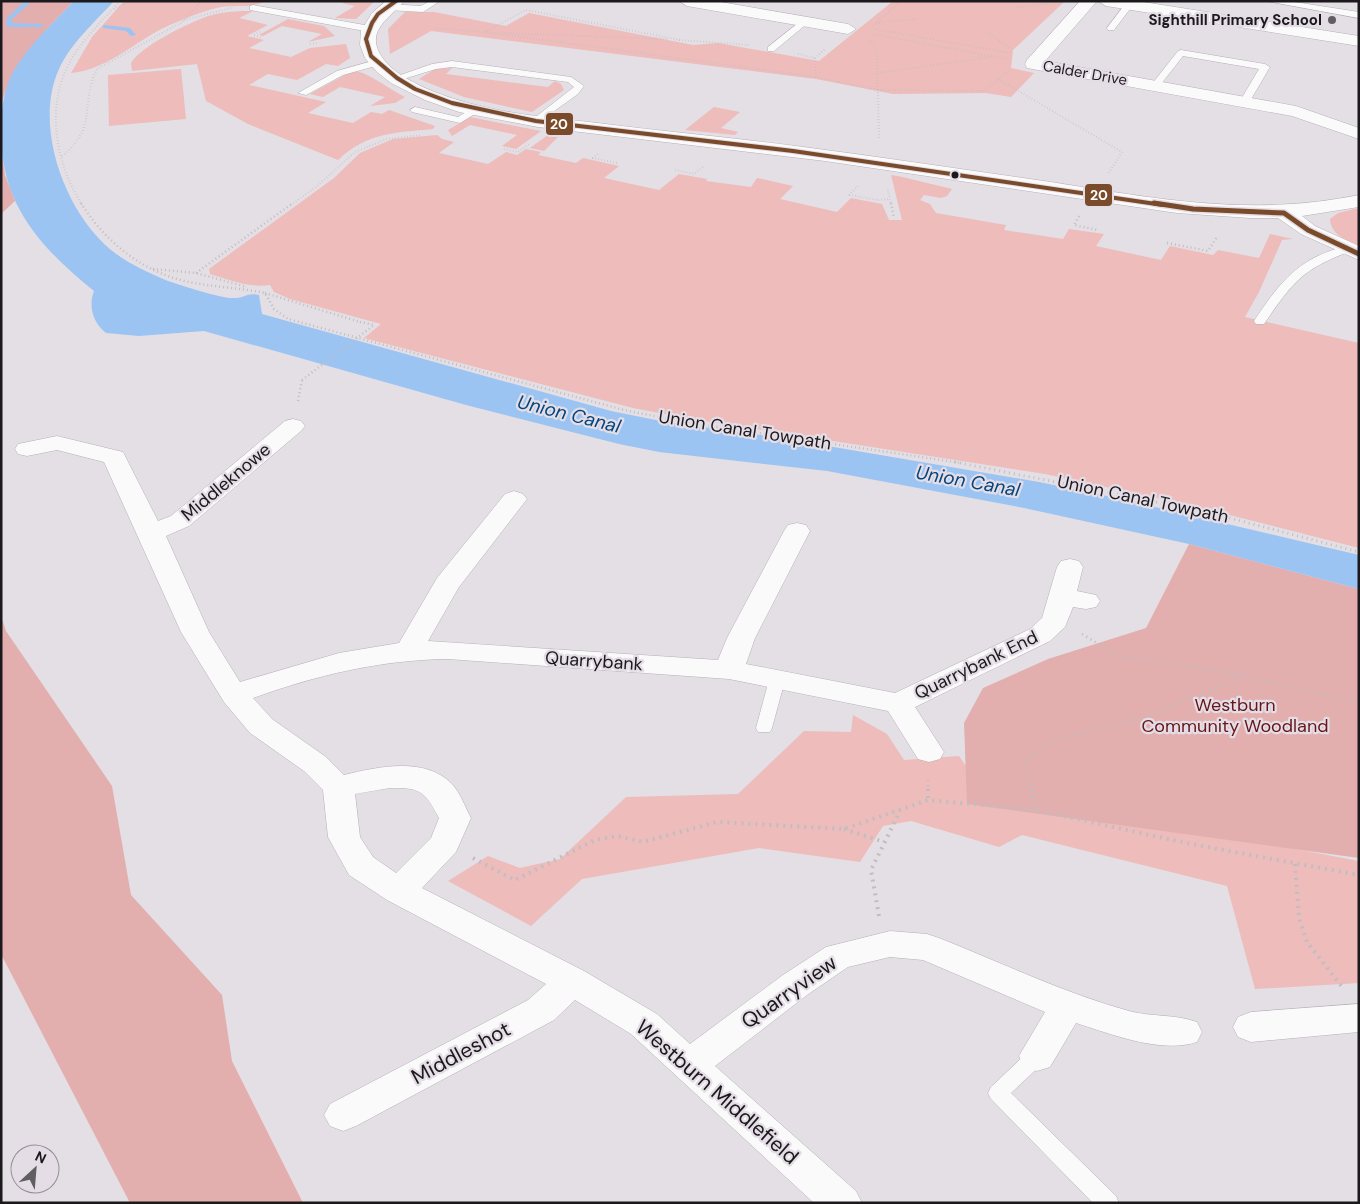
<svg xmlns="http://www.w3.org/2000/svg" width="1360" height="1204" viewBox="0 0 1360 1204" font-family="'DM Sans',sans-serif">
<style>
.green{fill:#edbcbb}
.forest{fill:#e2afae}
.water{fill:#9cc4f2}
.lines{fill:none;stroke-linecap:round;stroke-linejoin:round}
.stream{fill:#9cc4f2;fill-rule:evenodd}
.lane-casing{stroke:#b4b1b5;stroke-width:1}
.street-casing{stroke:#b4b1b5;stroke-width:1}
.path-far3{stroke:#c0bec0;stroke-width:2;stroke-dasharray:0.5 2.5;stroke-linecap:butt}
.path-far2{stroke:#c0bec0;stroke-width:2.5;stroke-dasharray:1 3;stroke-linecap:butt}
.path-far1{stroke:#c0bec0;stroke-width:3;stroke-dasharray:1 4;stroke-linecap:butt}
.path{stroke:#c0bec0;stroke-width:4;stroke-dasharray:2 5;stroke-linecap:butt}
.lane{fill:#fbfafb;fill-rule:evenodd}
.street{fill:#fbfafb;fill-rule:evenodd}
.path-bridge{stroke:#c0bec0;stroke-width:2.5;stroke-dasharray:1 3;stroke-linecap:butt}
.bus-1-far1-casing{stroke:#e4dde6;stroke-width:6}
.bus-1-casing{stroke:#e4dde6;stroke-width:8}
.bus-1-far1{stroke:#7a4b2a;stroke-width:4}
.bus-1{stroke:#7a4b2a;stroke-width:5}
.poi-dot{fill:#615e62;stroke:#e4dde6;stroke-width:2}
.bus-dot{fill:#1b191c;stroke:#e4dde6;stroke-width:2}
.labels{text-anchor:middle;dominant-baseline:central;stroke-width:4.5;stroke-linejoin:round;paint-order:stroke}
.far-poi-label{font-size:15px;font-weight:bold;fill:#1b191c;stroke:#e4dde6;text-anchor:end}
.far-street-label{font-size:15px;fill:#1b191c;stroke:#e4dde6}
.street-label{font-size:18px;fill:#1b191c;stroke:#e4dde6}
.park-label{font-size:18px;fill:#661618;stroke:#e4dde6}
.water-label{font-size:19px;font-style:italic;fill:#03457e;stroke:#e4dde6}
.near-street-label{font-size:21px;fill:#1b191c;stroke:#e4dde6}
.line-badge{stroke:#e4dde6;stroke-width:2}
.badge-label{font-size:14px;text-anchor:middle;font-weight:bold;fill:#fff}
</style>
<rect width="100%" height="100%" fill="#e3dfe4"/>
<g class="green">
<path d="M124 1H266C252 8 236 5 221 7 206 10 191 16 177 22 141 35 110 70 71 73L92 37Z"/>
<polygon points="347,1 375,1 356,19 335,18 355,6 342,3"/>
<polygon points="893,1 1065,1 1013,50 1011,68 1034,73 1011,97 986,93 893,94 816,79 431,31 390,54 388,29 405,12 434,12 506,26 529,13 693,45 718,43 819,61"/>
<path d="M241 11H253L239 18 268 25 247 36 264 40 249 48 291 57 310 48 346 44 350 58 338 66 326 64 297 80 268 74 249 85 326 102 308 113 353 123 371 112 382 114 389 110 435 126 433 129C394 133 368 132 338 160L248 124 206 101 197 64 132 71 131 63C140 47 185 25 203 18 215 13 228 12 241 11Z"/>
<polygon points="288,19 324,26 335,36 308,42 322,34 282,26 263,36 259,35"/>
<polygon points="452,68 446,74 548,87 555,81 561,84 564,90 532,112 464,97 419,79 435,69"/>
<polygon points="181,69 186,119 109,126 108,75"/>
<path d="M352 71C366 70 390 90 405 97L395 103 370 106 385 97 340 87 323 97 310 94Z"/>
<polygon points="714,107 740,112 721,128 738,132 735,135 685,130"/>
<polygon points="470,117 541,131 516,149 502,146 517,135 470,125 452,136 448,130"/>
<polygon points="552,132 558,133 558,137 544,151 530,148"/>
<path d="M437 135 442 139 454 142 439 153 488 164 506 152 517 155 526 149 541 152 538 155 576 163 583 158 619 166 604 178 659 190 679 174 707 179 706 181 751 187 757 178 793 186 780 199 837 212 851 198 882 204 889 220H902L891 175 898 176 952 189 947 196 941 198 924 195 920 200 930 204 936 213 1006 225 1004 230 1063 239 1069 229 1104 234 1096 246 1161 260 1170 246 1213 255 1218 250 1259 258 1270 234 1293 239 1282 240 1259 292 1245 317 1359 343V548L1190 505 1045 474 691 419 633 408 364 338 381 324 290 299 274 292 270 285C250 288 229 280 210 274L209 269 334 178 360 153 393 139Z"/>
<path d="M1359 208V245C1346 240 1331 235 1330 219L1338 213Z"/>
<polygon points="853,715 887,734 904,760 959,756 983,790 1359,861 1359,983 1255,989 1227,886 1022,835 999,847 911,821 883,826 860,862 759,848 582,879 531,926 448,881 488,856 520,868 560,859 626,797 738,794 804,731 851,732"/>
</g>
<g class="forest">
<path d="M1 1H74C43 33 12 62 1 106Z"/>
<polygon points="1,149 5,175 15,201 1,214"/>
<polygon points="1189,544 1359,589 1359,858 967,804 964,723 983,688 1048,659 1146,628"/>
<polygon points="1,616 6,631 112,786 131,895 222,995 232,1061 303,1203 130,1203 1,954"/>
</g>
<path class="water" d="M74 1H114C95 22 71 43 59 69 33 126 65 212 111 250 127 263 149 273 168 281 180 285 222 299 234 298 245 298 247 292 259 295L262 314 611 411 661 421 781 438 1039 482 1117 498 1359 555V589L1189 544 1024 508 827 471 659 452 619 444 466 405 204 331 139 336 106 333C93 323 88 306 94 291 41 248 1 205 1 133 1 110 3 91 14 70 30 44 53 23 74 1Z"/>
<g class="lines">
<g class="stream">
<polygon points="25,1 32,1 12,19 12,23 41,24 43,25 43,27 9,27 6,25 7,18"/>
<polygon points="105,25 130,28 136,35 131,36 126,31 103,28 103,26"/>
</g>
<g class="lane-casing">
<g id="lane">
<polygon points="430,1 440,1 423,12 387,10 383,7 387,4 421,6"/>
<polygon points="1266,1 1288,1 1359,12 1359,18"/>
<polygon points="1126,3 1133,5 1114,30 1108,30 1107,28"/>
<polygon points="253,5 370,26 374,29 370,32 250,10 250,6"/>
<polygon points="802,20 809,22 774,51 768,51 768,47"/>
<polygon points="1181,50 1265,64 1270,67 1250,101 1245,104 1240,101 1259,69 1183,56 1158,88 1152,88 1152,84 1178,51"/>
<polygon points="376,60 379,61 379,65 343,75 306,95 298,93 337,71"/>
<polygon points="452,61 571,77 584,86 578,94 536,124 531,121 533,119 574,87 568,82 560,81 452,67 436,69 397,81 392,78 432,64"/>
<polygon points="415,107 458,117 473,108 481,110 460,123 412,112 410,110"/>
<path d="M1347 246 1353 249 1351 251C1302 269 1293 282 1264 324H1256L1254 321C1280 282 1299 257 1347 246Z"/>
<polygon points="777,675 783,676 785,680 772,728 770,732 758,732 756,728 769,680 771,676"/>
<polygon points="1037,1048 1044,1050 1047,1056 1044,1062 1011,1093 1116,1196 1119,1203 1093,1203 991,1099 988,1093 991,1087 1030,1050"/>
</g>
</g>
<g class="street-casing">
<g id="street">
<path d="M386 1H404C391 17 366 30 380 54 394 80 445 97 472 104 510 114 550 118 589 122 658 131 727 137 796 146 881 157 966 170 1051 182 1158 199 1250 217 1359 195V207L1302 216 1315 226 1359 246V260L1301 234 1278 218H1250L1177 213 825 161 538 127 459 112 425 100 391 83 377 72 365 58 360 45 361 31 372 13Z"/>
<polygon points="679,1 715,1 848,24 856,29 848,34 687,6"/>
<polygon points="1080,1 1097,1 1045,61 1296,106 1359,128 1359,139 1292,116 1027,68 1025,64 1027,60"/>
<polygon points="1098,1 1137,1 1359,36 1359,46 1106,6"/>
<path d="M293 419 301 421 305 426 301 431 189 526 166 536 209 632 240 682 339 653 399 643 437 578 505 494 514 491 523 494 527 499 459 587 428 641 718 660 727 638 784 531 788 525 797 523 806 525 810 531 755 638 746 664 895 693 1030 629 1042 618 1057 567 1061 561 1070 559 1079 561 1083 567 1077 591 1096 595 1100 601 1096 607 1086 609 1073 607 1065 627 1050 641 915 707 944 752 940 759 929 762 918 759 888 711 729 679 448 659C380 660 317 675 253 698L272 719 326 757 344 775C377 767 425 756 452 784 461 794 465 807 471 818L456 852 422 888 584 971 657 1014 690 1044 783 975 826 947 890 931 927 934 939 938C1002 963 1064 993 1129 1011 1151 1017 1175 1014 1197 1022L1202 1032 1197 1042C1161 1054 1111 1034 1076 1023L1050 1067 1037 1071 1024 1067 1019 1056 1045 1012 923 960 890 957 848 967 807 995 715 1066 856 1191 862 1203H814L631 1034 575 1000 554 1020 356 1126 343 1131 330 1126 324 1115 330 1104 528 1000 546 984 387 900 349 875 328 837 323 790 304 771 250 733 224 702 181 632 104 462 57 450 27 456 18 454 15 449 18 444 57 436 123 452 158 521 171 516 285 421ZM390 788C421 787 425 792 439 818L431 838 396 873 373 857 360 837 355 794Z"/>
<polygon points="1359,1004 1359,1032 1251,1042 1238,1037 1233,1027 1238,1017 1251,1012"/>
</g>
</g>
<g class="path-far3">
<polyline points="1014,8 1052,3"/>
<polyline points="114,9 132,1"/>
<polyline points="184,20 231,8"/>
<polyline points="876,23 916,19"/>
<polyline points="873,26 901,1"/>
<polyline points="434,28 486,32"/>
<polyline points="874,29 1010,53"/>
<polyline points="260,32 253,35 262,38"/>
<polyline points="987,32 1012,49"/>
<polyline points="504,33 668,39"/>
<polyline points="872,34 1008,59"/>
<polyline points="679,40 750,45"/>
<polyline points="680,40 526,10 485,32 816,77 877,90 984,91 1009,70"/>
<polyline points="870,40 877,52 879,139"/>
<polyline points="310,44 319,43"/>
<polyline points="798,54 815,58 816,77"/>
<polyline points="815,58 826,48"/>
<polyline points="877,73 991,57"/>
<polyline points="998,79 1122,152 1108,174"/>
<polyline points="504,149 518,152 529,144"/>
<polyline points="598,154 593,158 617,163"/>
<path d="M62 156C99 126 79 106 97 69L182 22 201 1"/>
<polyline points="675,170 694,174 704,166"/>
<polyline points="888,190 891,205"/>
<polyline points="849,195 859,185"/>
<polyline points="849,195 878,200 890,199"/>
<path d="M82 205C55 162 45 105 71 60 84 38 103 20 120 1"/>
<polyline points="291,205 317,186 355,152 387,139 422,135"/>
</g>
<g class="path-far2">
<path d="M81 203C105 242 144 273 189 282 214 287 240 288 265 293L274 309 288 319 624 410 684 422 962 463"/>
<polyline points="891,203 894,218"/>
<polyline points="1079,216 1074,225 1098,230"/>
<polyline points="1167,243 1208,251 1217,237"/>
<polyline points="153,269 196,273 247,287"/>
<polyline points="196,273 293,203"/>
<polyline points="265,293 360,322"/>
<polyline points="298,401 302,380"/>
</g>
<g class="path-far1">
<polyline points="955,462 1211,513 1359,552"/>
<polyline points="1082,634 1118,656 1227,672 1350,701 1359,699"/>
<polyline points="928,780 928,790"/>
<polyline points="1032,790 1025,760 1053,740 1145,717 1244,676"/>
</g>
<g class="path">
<polyline points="928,789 928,800"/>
<polyline points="1031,789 1036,810"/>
<polyline points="844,829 884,842"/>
<polyline points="473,858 515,880 595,840 618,836 643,842 717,822 844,829 928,800 1036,810 1191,844 1359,875"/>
<polyline points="1295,864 1299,918 1307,942 1343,988"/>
<polyline points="879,916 871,870 900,811"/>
</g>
<use href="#lane" class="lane"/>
<use href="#street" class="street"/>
<polyline class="path-bridge" points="302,380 374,325 360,322"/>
<g class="bus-1-far1-casing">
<polyline id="bus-1-far1" points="396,1 378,14 372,23 366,39 371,56 397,78 415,89 452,103 536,121 793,151 1163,205"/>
</g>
<g class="bus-1-casing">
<polyline id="bus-1" points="1154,203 1193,209 1284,213 1308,230 1359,254"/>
</g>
<use href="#bus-1-far1" class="bus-1-far1"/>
<use href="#bus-1" class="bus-1"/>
</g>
<circle class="poi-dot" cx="1332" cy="20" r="5"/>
<circle class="bus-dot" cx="955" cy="175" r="4.5"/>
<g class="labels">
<g class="far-poi-label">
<text x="1322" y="20">Sighthill Primary School</text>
</g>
<g class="far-street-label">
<text transform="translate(1085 73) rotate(10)">Calder Drive</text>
</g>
<g class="street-label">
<text transform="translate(745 430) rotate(9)">Union Canal Towpath</text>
<text transform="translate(226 482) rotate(-40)">Middleknowe</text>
<text transform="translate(1143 499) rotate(12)">Union Canal Towpath</text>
<text transform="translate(594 661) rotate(4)">Quarrybank</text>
<text transform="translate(976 665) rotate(-26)">Quarrybank End</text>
</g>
<g class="park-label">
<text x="1235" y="705">Westburn<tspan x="1235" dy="21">Community Woodland</tspan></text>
</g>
<g class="water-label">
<text transform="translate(569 414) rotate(14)">Union Canal</text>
<text transform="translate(968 481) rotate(10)">Union Canal</text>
</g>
<g class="near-street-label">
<text transform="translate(789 992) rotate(-35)">Quarryview</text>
<text transform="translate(461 1053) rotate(-28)">Middleshot</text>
<text transform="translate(717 1092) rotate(41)">Westburn Middlefield</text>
</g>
</g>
<g class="line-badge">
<rect x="545" y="112" width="29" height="24" rx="5" fill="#7a4b2a"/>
<rect x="1084" y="183" width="29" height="24" rx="5" fill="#7a4b2a"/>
</g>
<g class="badge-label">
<text x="559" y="129">20</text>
<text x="1099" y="200">20</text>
</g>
<rect width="1360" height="1204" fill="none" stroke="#1b191c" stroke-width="5"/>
<g transform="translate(35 1169) rotate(26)"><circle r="24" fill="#e4dde6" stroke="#948f95"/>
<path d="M0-4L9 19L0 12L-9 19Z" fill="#615e62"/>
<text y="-8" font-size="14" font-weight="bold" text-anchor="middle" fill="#1b191c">N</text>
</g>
</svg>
